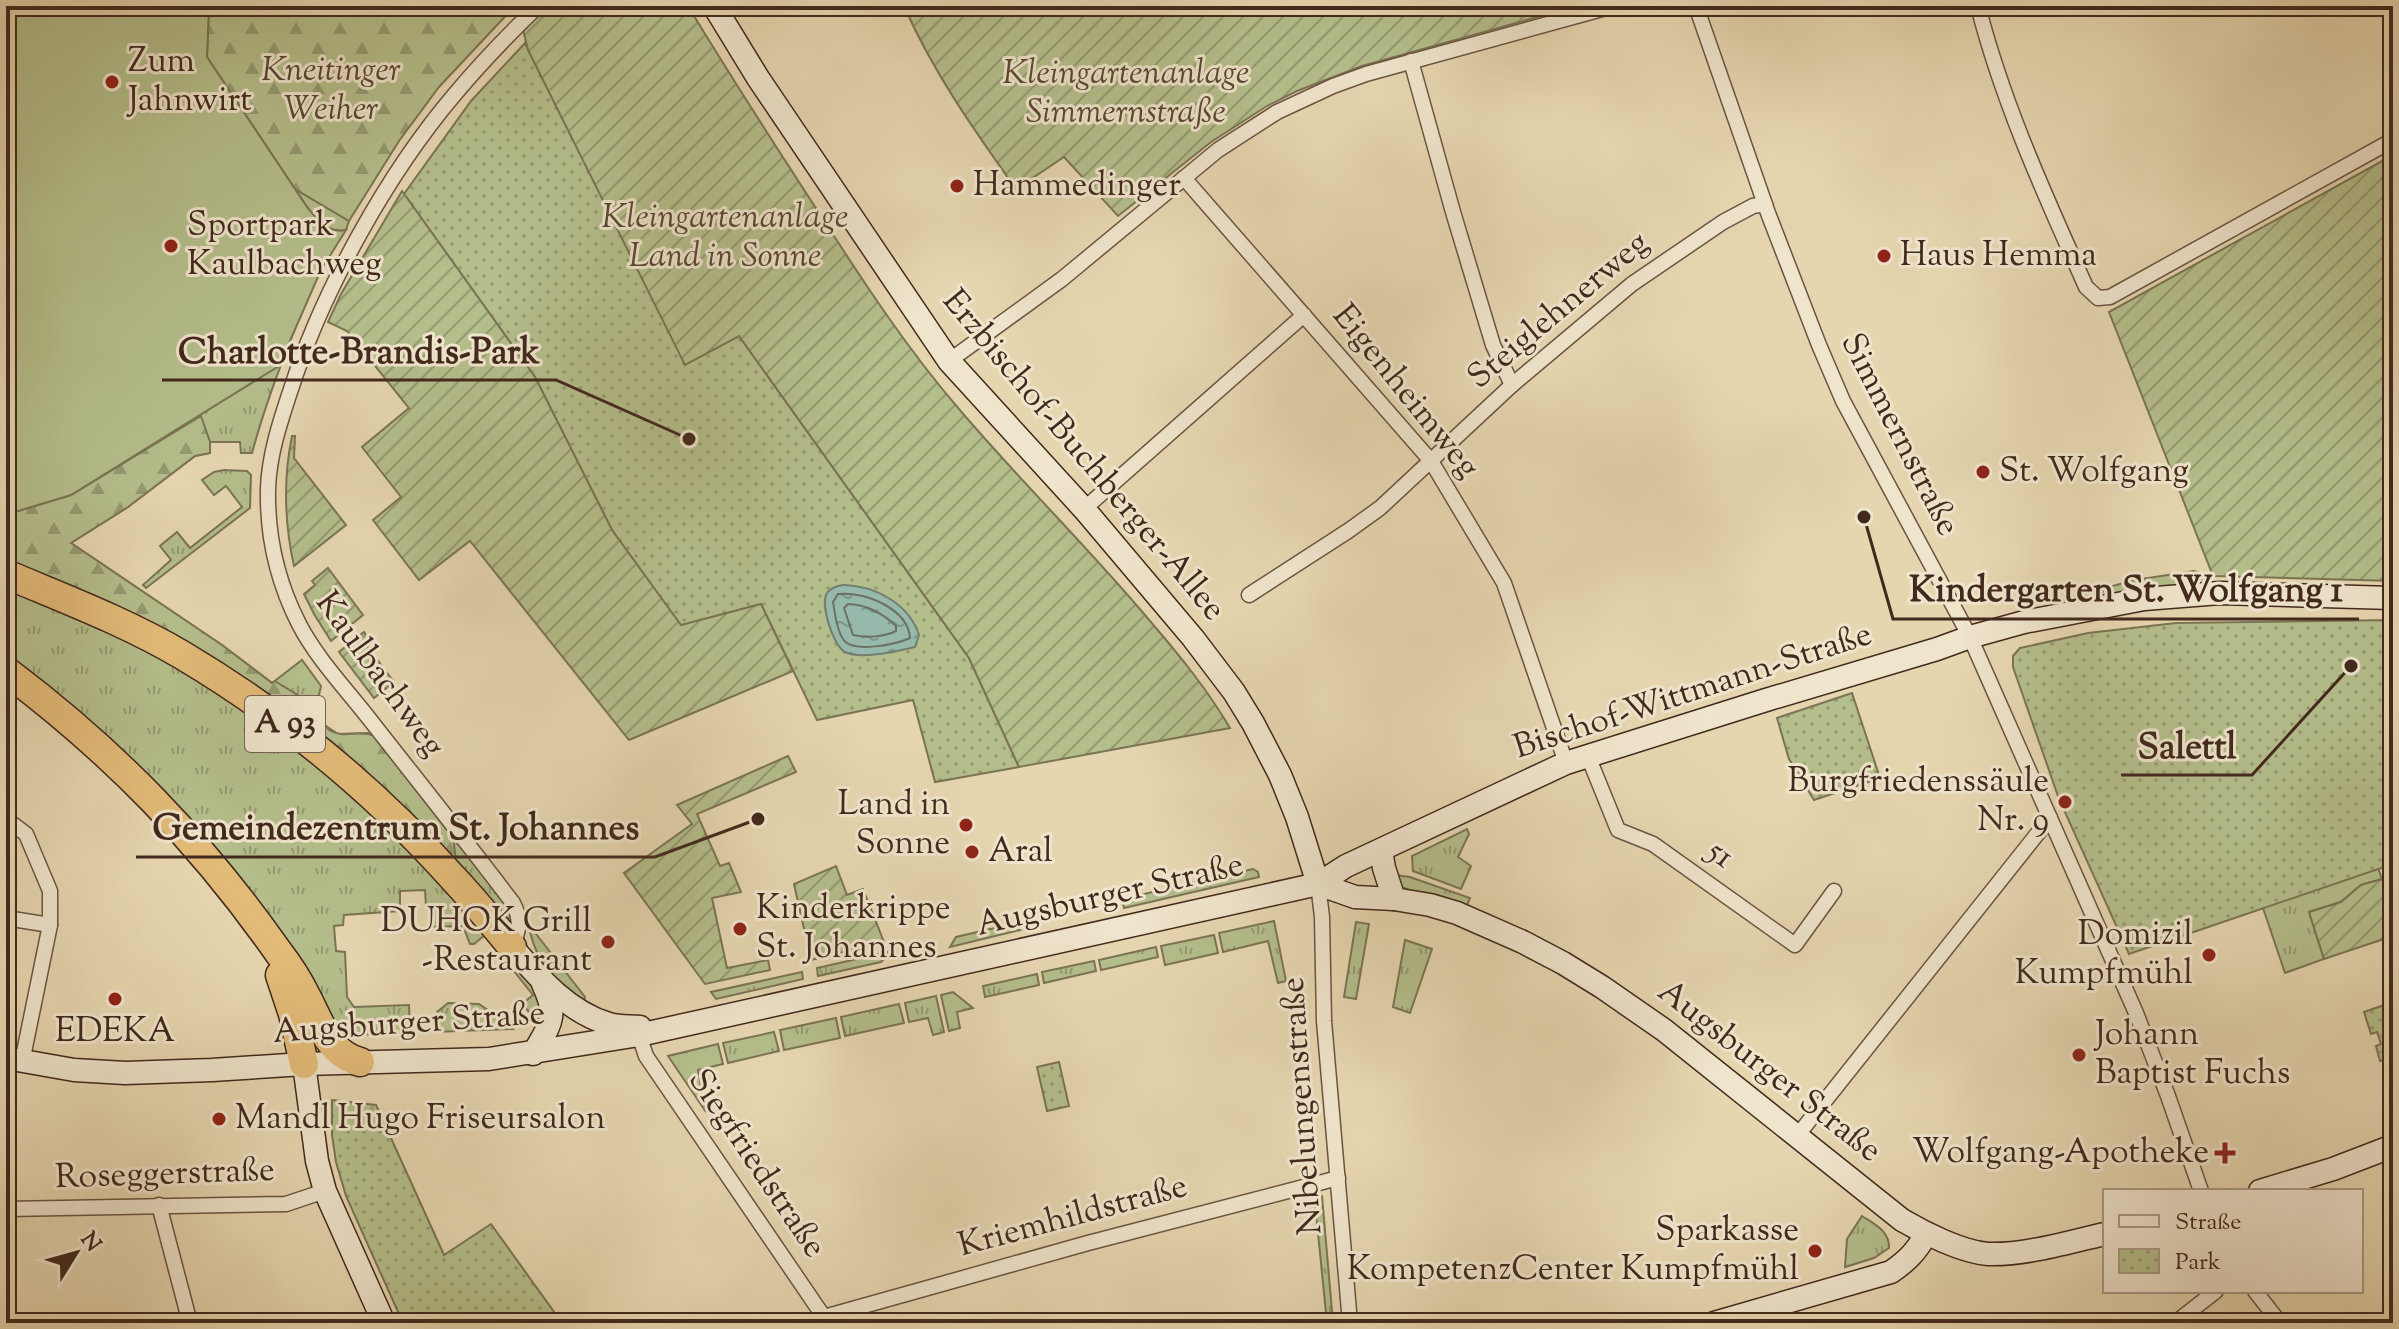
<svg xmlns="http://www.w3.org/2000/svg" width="2399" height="1329" viewBox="0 0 2399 1329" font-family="'Sorts Mill Goudy',serif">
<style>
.grass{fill:url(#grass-tufts);stroke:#7b7454;stroke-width:2}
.forest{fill:url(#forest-firs);stroke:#7b7454;stroke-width:2}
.park{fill:url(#park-dots);stroke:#7b7454;stroke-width:2}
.garden{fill:url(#garden-furrows);stroke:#7b7454;stroke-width:2}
.pitch{fill:#b4be8b;stroke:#7b7454;stroke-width:2}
.water{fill:url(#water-ripples);stroke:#747f72;stroke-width:2}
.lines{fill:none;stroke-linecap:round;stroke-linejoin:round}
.shore{stroke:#6c7164;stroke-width:2}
.street-casing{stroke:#6b5442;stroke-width:17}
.secondary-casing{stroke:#42291d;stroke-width:25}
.highway-casing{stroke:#42291d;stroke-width:31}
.street{stroke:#efe4cc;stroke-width:14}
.secondary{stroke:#efe4cc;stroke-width:22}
.highway{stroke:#e3bb78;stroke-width:28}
.poi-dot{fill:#8f2418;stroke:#efe4cc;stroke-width:3}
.labels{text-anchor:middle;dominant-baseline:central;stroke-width:6;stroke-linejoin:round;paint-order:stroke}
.shield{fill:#efe4cc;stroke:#766152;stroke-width:2}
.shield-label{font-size:32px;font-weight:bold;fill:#42291d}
.poi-label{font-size:34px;fill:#42291d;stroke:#efe4cc;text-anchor:start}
.park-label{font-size:34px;font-style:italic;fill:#594733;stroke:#efe4cc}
.street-label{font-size:34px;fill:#42291d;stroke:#efe4cc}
.leader{fill:none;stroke:#42291d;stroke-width:3}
.callout-dot{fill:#42291d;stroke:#efe4cc;stroke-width:3}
.callout-label{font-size:36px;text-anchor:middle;font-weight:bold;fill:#42291d;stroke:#efe4cc;stroke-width:6;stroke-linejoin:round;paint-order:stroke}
</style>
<defs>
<pattern id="grass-tufts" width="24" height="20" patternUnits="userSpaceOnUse" patternTransform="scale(2)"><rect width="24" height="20" fill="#b4be8b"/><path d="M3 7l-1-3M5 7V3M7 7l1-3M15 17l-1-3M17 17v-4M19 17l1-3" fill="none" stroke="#949a71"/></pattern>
<pattern id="forest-firs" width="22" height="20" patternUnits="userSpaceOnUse" patternTransform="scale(2)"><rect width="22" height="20" fill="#b4be8b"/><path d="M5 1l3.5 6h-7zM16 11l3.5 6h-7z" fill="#949a71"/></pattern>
<pattern id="park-dots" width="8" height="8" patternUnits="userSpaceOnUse" patternTransform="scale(2)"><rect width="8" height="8" fill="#b4be8b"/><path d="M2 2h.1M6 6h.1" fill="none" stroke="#949a71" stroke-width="1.8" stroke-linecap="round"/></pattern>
<pattern id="garden-furrows" width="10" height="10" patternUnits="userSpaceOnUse" patternTransform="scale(2)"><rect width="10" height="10" fill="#b4be8b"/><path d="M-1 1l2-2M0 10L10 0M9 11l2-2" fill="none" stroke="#949a71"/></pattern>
<pattern id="water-ripples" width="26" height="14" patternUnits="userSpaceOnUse" patternTransform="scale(2)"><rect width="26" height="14" fill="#96b9ab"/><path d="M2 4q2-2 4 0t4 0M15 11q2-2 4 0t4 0" fill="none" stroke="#7c968b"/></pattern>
</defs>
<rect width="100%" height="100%" fill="#e6d6b0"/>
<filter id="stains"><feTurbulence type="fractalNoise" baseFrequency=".0025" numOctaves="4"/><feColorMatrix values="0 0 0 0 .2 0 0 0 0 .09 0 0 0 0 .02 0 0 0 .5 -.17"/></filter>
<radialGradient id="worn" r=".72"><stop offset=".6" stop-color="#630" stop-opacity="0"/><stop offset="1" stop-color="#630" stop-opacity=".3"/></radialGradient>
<g class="grass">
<path d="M295 189 349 221 346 230C321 235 307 206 295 189Z"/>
<path d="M306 302C285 352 266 401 252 453H241L240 442H210V453L195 456 128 507 71 543 222 645 272 683 302 660 321 686 316 709 323 724 338 734 368 733 381 744 511 909 513 917 508 919 456 860 409 812 317 731 279 704 93 598 6 560V508L15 512Z"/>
<polygon points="224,470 247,471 251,475 250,508 146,588 143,585 171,560 160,546 177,532 190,548 242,507 226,486 214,495 202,480 214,472"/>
<polygon points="2194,571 2202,574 2210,583 2065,604 2064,599 2135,580"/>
<polygon points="6,587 86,621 158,656 233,699 372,807 488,930 540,996 542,1003 540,1024 522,1004 533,995 485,935 474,944 470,944 463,926 432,927 431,908 426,907 425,890 400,891 400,911 344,915 343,925 334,926 336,951 345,952 347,997 354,1007 409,1005 410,1033 350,1035 331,1031 54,691 6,655"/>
<polygon points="1467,829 1469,834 1458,857 1471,866 1461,889 1413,871 1412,856"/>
<polygon points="2374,856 2382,879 2361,885 2341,902 2309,912 2324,959 2285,973 2263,908 2155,945"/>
<polygon points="1253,869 1258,872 1259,877 1124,908 1122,899"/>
<polygon points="1395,875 1410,877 1470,898 1467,905 1438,895 1409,890 1402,887"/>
<polygon points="1274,921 1286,981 1278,983 1268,941 1223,952 1219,933"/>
<polygon points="1356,922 1369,924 1356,999 1344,997"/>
<polygon points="1012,924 1020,930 950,947 956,937"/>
<path d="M533 930 585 997 584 1004C557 980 539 969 530 932Z"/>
<polygon points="1214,935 1218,953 1165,965 1161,946"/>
<polygon points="1405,940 1432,949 1410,1013 1393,1007"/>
<polygon points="1156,947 1158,957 1101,970 1099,960"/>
<polygon points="888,952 886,957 881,962 818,976 817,968"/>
<polygon points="1094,961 1096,971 1044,983 1042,972"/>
<polygon points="802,972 803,979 716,999 711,992"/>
<polygon points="1037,974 1039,985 985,997 983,986"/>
<polygon points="953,992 973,1008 957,1012 960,1028 949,1031 941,995"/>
<polygon points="936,996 944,1032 933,1035 928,1018 909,1022 905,1003"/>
<polygon points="448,1003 479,1004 511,1026 513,1029 435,1032 437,1012"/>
<polygon points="899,1004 904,1023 845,1036 841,1017"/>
<polygon points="836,1018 840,1038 784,1050 780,1030"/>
<polygon points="774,1032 779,1051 728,1063 723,1043"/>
<polygon points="718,1044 723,1064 698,1070 706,1112 668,1056"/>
<polygon points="1314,1193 1322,1196 1333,1323 1327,1323"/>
<path d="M1862 1216C1874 1224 1890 1231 1889 1248L1874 1258 1845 1267 1847 1239Z"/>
</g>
<g class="forest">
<polygon points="209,6 515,6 439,87 399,141 349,221 295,189 207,57"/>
<path d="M201 416 210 442V453L195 456 128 507 71 543 222 645 272 683 275 681C285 688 311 701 316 711 321 718 322 725 331 731 345 739 360 729 374 736L453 837 456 860 366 772 317 731 279 704 93 598 6 560V508L15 512 71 495Z"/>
</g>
<g class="park">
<polygon points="525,43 685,364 739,336 969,658 1019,767 935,782 913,700 817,720 761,604 681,626 612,530 535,377 404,194 471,101"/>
<polygon points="2393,620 2393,864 2129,954 2059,799 2013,667 2013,656 2020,648 2088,633 2176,623"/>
<polygon points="1852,693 1880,778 1814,800 1789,759 1777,718"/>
<polygon points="2393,1002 2393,1057 2380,1061 2376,1046 2381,1044 2377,1032 2371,1034 2364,1012"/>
<polygon points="1059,1062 1069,1106 1047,1111 1037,1067"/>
<polygon points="332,1100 376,1105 444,1255 491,1224 562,1323 403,1323 346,1196 336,1162 332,1135"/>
</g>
<g class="garden">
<path d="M517 6H688C732 79 778 150 825 222 866 286 909 351 959 409 1021 482 1089 548 1150 621 1180 656 1207 689 1230 728L1019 767 969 658 739 336 685 365 528 50Z"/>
<path d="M904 6H1577L1362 66 1297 91 1267 106 1211 142 1118 216 1064 157 1016 189C974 130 933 72 904 6Z"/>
<polygon points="2393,155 2393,581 2213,576 2109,312"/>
<polygon points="402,191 535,377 612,530 681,625 761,604 793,671 629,740 470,541 419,580 373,520 401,497 362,447 409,408 347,331 328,322 341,294"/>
<path d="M292 436H295L294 458 346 525 294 566C284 521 283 480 292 436Z"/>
<polygon points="328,568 363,615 331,641 314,614 304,594 315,585 312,581"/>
<polygon points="364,632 371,642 367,646 394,682 374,698 339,652"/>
<polygon points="788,756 796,772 697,814 720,866 729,863 741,892 712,898 727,968 768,960 770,970 705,984 624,873 692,824 677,805"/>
<polygon points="836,866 847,895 863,889 884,942 811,960 794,884"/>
<polygon points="2382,879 2393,912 2393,936 2324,959 2309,912 2341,902 2361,885"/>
</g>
<path class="pitch" d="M6 6H209L207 57 307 207C317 219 327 234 346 230L321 270 279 366 71 495 15 512 6 508Z"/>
<path class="water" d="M844 585C876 586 909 604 919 635L915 647C897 651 861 660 845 652 833 646 820 604 827 593 831 587 838 586 844 585Z"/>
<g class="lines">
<g class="shore">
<path d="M838 594C865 591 908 609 910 638 897 644 852 654 843 639 836 629 835 613 833 602Z"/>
<path d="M848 604C865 604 884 614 896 626V631C884 637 867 638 853 635L844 608Z"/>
</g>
<g class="street-casing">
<g id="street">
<polyline points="1696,6 1768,213 1819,345 1843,401 1970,637 2136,1013 2168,1096 2201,1191"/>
<path d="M1978 6C2003 104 2045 195 2086 287L2098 298 2110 297 2393 140"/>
<polyline points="1411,61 1453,212 1493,345 1512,385"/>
<polyline points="1184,178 1431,461 1504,583 1566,763"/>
<polyline points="949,361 1062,279 1218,150 1277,112 1333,86 1366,74 1613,6"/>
<polyline points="1084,509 1304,315"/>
<polyline points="1249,595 1348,531 1380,508 1512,385 1632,284 1723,222 1753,206 1765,204"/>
<polyline points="1588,756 1618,830 1653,844 1795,945 1834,891"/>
<polyline points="6,819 26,834 50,891 50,925 22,1062"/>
<polyline points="1318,884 1322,917 1324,1021 1350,1323"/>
<polyline points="6,918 50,925"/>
<path d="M512 947C519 930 522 920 513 903 466 841 418 781 371 721 347 690 317 659 299 624 278 583 267 536 268 489 269 455 280 422 291 389 323 290 387 174 455 94 481 63 509 34 538 6"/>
<polyline points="639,1035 646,1056 828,1323"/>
<polyline points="1797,1136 2050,818"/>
<polyline points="159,1205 190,1323"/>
<polyline points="6,1209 286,1204 325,1191"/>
<polyline points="2255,1291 2280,1323"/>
<polyline points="824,1317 1088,1243 1338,1178"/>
<polyline points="2175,1323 2216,1291"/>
</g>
</g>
<g class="secondary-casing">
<g id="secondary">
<polyline points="714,6 758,78 949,361 1084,509 1193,638 1234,692 1253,723 1280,775 1297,817 1318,884"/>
<polyline points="1381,850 1384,868 1394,899"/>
<polyline points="1318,884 1346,866 1566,763 1766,700 1937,649 1970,637 2024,622 2144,599 2220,593 2393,598"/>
<path d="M512 947C539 978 568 1012 609 1024 619 1027 630 1026 640 1027"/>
<path d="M533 1054C550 1024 559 1018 543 984"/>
<path d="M6 1058 74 1070 125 1073 212 1070 304 1064 489 1059 639 1035 1318 884 1355 897 1394 899 1430 905 1457 913 1523 942 1563 963 1602 987 1664 1030 1902 1220C1924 1233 1962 1252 1988 1254 2027 1255 2068 1242 2105 1234"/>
<polyline points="304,1064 317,1161 325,1191 384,1323"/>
<polyline points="2260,1191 2333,1169 2393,1146"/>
<path d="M1714 1323 1891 1272C1907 1261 1917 1251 1926 1234"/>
</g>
</g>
<g class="highway-casing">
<g id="highway">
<path d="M6 574C65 599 126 622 182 655 283 715 375 791 453 878 474 900 493 924 512 947"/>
<path d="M6 671C115 753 201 842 279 953 289 966 298 980 305 994 320 1021 327 1053 360 1062"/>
<polyline points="280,975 293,1014 304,1064"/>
</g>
</g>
<use href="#street" class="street"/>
<use href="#secondary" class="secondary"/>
<use href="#highway" class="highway"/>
</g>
<g class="poi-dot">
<circle cx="112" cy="82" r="8"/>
<circle cx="957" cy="186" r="8"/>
<circle cx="171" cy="246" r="8"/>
<circle cx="1884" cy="256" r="8"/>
<circle cx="1983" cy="472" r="8"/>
<circle cx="2065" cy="802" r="8"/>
<circle cx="966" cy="825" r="8"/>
<circle cx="972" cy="852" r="8"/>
<circle cx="740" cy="929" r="8"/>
<circle cx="608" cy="942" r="8"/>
<circle cx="2209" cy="955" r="8"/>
<circle cx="115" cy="999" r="8"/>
<circle cx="2079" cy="1055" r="8"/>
<circle cx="219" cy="1119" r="8"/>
<path d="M2221 1141h8v8h8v8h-8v8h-8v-8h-8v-8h8z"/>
<circle cx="1815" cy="1251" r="8"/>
</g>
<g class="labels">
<rect class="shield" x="245" y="696" width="80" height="56" rx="6"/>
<g class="shield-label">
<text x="285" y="724">A 93</text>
</g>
<g class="poi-label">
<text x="128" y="62">Zum<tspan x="128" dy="39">Jahnwirt</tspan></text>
<text x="973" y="186">Hammedinger</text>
<text x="187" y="226">Sportpark<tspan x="187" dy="39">Kaulbachweg</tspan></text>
<text x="1900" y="256">Haus Hemma</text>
<text x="1999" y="472">St. Wolfgang</text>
<text x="2049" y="782" text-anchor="end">Burgfriedenssäule<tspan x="2049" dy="39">Nr. 9</tspan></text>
<text x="950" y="805" text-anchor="end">Land in<tspan x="950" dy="39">Sonne</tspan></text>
<text x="988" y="852">Aral</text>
<text x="756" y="909">Kinderkrippe<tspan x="756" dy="39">St. Johannes</tspan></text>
<text x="592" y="922" text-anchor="end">DUHOK Grill<tspan x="592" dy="39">-Restaurant</tspan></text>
<text x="2193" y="935" text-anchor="end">Domizil<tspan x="2193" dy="39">Kumpfmühl</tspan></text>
<text x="115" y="1032" text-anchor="middle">EDEKA</text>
<text x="2095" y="1035">Johann<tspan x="2095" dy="39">Baptist Fuchs</tspan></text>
<text x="235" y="1119">Mandl Hugo Friseursalon</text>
<text x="2209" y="1153" text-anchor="end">Wolfgang-Apotheke</text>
<text x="1799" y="1231" text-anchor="end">Sparkasse<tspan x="1799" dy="39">KompetenzCenter Kumpfmühl</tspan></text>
</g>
<g class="park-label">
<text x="331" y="71">Kneitinger<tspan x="331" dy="39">Weiher</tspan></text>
<text x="1126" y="74">Kleingartenanlage<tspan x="1126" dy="39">Simmernstraße</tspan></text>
<text x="725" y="218">Kleingartenanlage<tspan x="725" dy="39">Land in Sonne</tspan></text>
</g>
<g class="street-label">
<text transform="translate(1559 311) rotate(-40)">Steiglehnerweg</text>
<text transform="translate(1405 392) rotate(51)">Eigenheimweg</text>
<text transform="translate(1899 435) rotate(63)">Simmernstraße</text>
<text transform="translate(1083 456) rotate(50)">Erzbischof-Buchberger-Allee</text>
<text transform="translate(379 675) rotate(54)">Kaulbachweg</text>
<text transform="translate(1693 692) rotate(-18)">Bischof-Wittmann-Straße</text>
<text transform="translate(1720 855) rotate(36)">51</text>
<text transform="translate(1110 896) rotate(-13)">Augsburger Straße</text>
<text transform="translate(409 1024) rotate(-4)">Augsburger Straße</text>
<text transform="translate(1769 1072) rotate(38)">Augsburger Straße</text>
<text transform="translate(1303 1106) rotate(-94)">Nibelungenstraße</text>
<text transform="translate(756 1164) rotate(56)">Siegfriedstraße</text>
<text transform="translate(165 1175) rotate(-2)">Roseggerstraße</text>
<text transform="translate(1073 1217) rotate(-15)">Kriemhildstraße</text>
</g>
</g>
<path class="leader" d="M689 439L556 380H162M1864 517L1893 619H2359M2351 666L2252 775H2121M758 819L655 857H136"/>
<g class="callout-dot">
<circle cx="689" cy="439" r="8"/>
<circle cx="1864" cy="517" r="8"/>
<circle cx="2351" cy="666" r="8"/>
<circle cx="758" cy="819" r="8"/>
</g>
<g class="callout-label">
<text x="359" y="363">Charlotte-Brandis-Park</text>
<text x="2126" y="601">Kindergarten St. Wolfgang 1</text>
<text x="2187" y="758">Salettl</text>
<text x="396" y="839">Gemeindezentrum St. Johannes</text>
</g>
<rect width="2399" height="1329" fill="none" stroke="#e6d6b0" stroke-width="32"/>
<rect x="8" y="8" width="2383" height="1313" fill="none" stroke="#42291d" stroke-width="4"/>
<rect x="16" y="16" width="2367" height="1297" fill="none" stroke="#42291d" stroke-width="2"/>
<rect x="2103" y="1189" width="260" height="104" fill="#efe4cc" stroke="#aa9986" stroke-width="2"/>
<rect x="2119" y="1215" width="40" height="12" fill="#efe4cc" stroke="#aa9986" stroke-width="2"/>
<text x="2175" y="1229" font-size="24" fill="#42291d">Straße</text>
<rect x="2119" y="1249" width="40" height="24" fill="url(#park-dots)" stroke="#aa9986" stroke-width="2"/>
<text x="2175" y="1269" font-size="24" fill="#42291d">Park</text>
<g transform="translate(76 1253) rotate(53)" stroke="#efe4cc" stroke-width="6" paint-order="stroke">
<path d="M0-6L14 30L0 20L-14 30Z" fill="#42291d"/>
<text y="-12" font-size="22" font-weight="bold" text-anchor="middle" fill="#42291d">N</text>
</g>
<rect width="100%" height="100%" filter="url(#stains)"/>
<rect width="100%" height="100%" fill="url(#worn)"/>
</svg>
